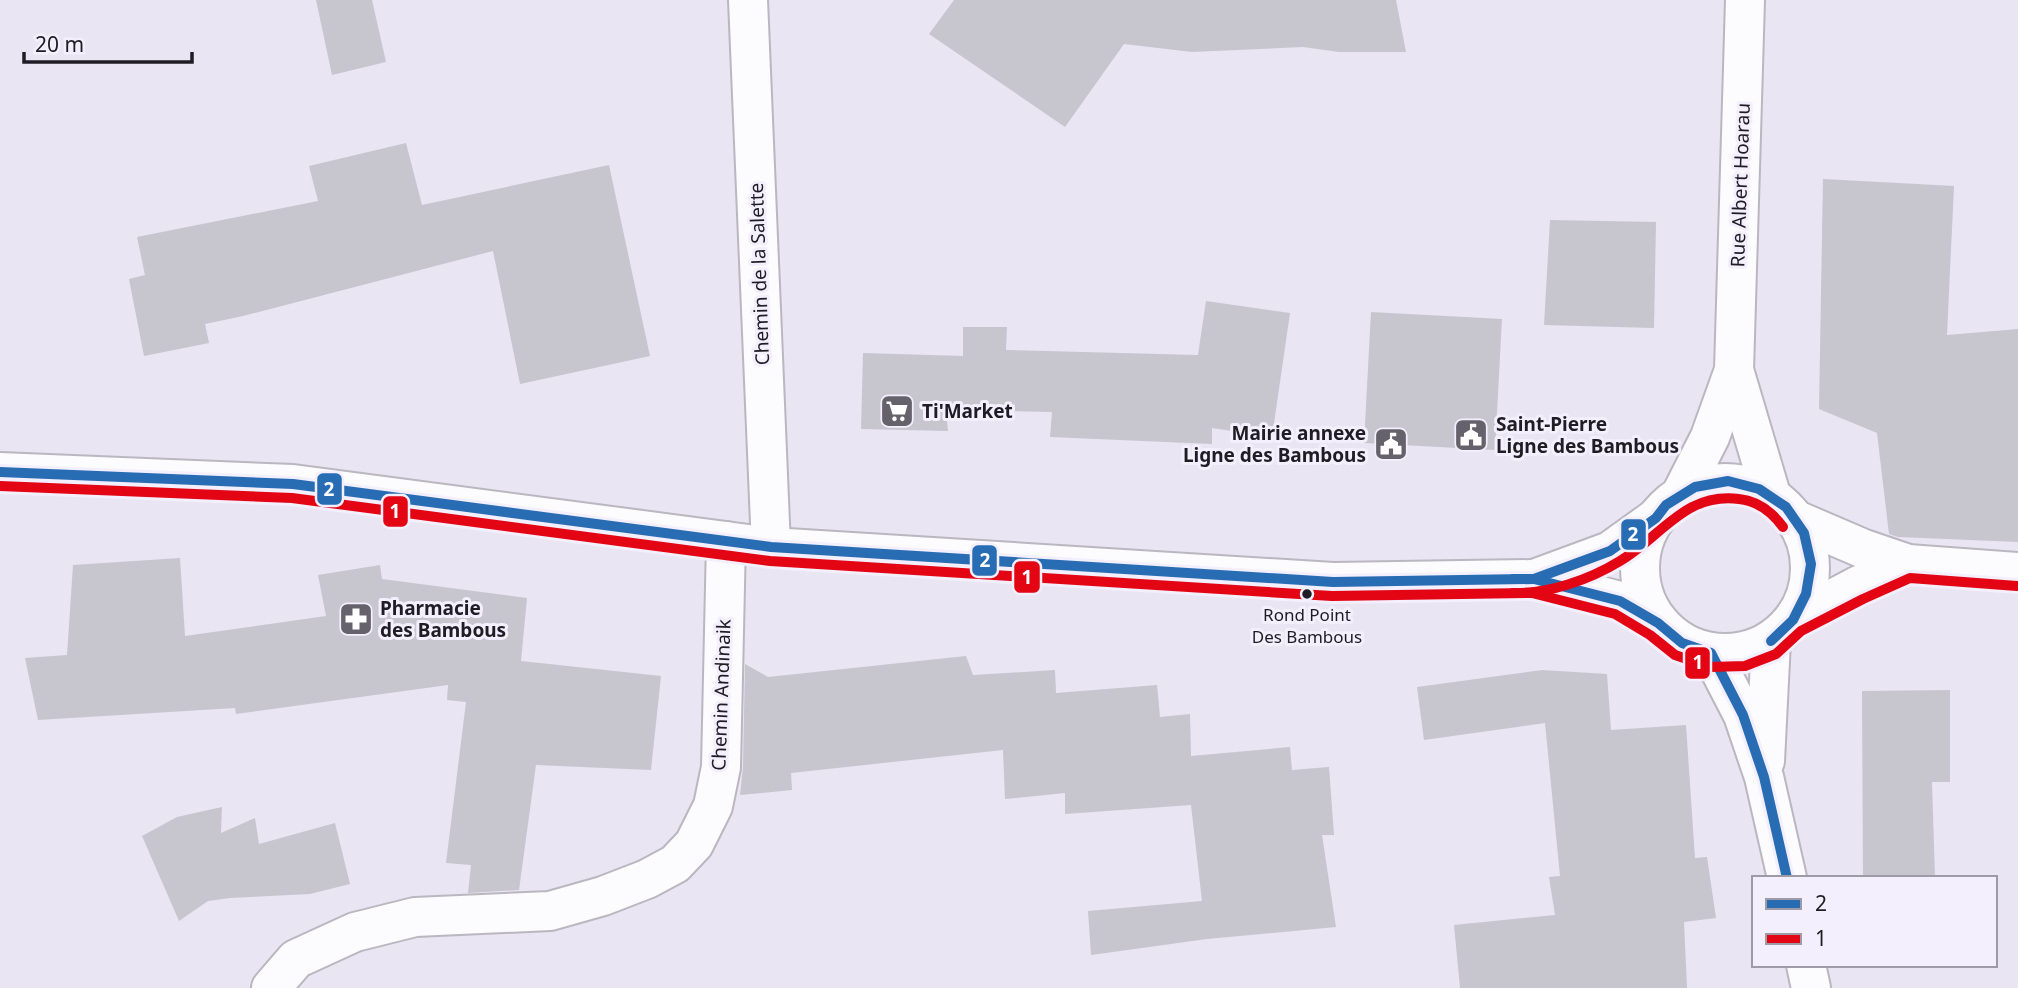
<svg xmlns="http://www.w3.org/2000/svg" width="2018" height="988" viewBox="0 0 2018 988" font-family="'Noto Sans',sans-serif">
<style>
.building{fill:#c7c5ce}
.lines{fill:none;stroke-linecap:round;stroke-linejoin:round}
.minor-casing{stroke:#bab7c0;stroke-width:42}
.major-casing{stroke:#bab7c0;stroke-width:42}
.minor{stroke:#fcfbfd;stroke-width:38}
.major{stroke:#fcfbfd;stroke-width:38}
.bus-1-casing{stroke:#f3effd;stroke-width:16}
.bus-2-casing{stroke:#f3effd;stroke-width:16}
.bus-1{stroke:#286db4;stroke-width:10}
.bus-2{stroke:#e30513;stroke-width:10}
.bus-dot{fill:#1f1c24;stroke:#f3effd;stroke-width:2.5}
.labels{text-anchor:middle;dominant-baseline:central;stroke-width:6;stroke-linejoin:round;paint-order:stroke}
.bus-label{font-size:17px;fill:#1f1c24;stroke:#f3effd}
.street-label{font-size:19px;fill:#1f1c24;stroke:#f3effd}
.poi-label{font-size:19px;font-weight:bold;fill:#1f1c24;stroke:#f3effd;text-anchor:start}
.line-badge{stroke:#f3effd;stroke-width:2.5}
.badge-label{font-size:19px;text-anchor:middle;font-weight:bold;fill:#fff}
</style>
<rect width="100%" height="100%" fill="#e9e5f2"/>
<g class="building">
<polygon points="316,0 372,0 386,62 332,75"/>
<polygon points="954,0 1396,0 1406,52 1339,52 1303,47 1192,52 1124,44 1065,127 929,34"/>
<polygon points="406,143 422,205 609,165 650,356 520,384 493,251 243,316 205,324 209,343 144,356 129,279 145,275 137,237 318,201 309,166"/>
<polygon points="1823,179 1954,186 1947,335 2018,329 2018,542 1898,537 1889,534 1877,433 1819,409"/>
<polygon points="1550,220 1656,222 1654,328 1544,325"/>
<polygon points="1206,301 1290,313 1272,437 1212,428 1212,444 1050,437 1052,412 946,410 948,431 861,429 863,353 963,356 963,327 1007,327 1006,350 1198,355"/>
<polygon points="1371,312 1502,319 1495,450 1364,443"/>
<polygon points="180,558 185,636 326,616 318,575 380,565 382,579 527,598 521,661 661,676 651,770 536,765 519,890 468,893 471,865 446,863 466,702 447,700 448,685 236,714 235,708 38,720 25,658 67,655 73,565"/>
<polygon points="966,656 973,675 1055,670 1056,693 1157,685 1160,717 1190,714 1191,756 1290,747 1292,770 1329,767 1334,835 1322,835 1336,927 1207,939 1091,955 1088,911 1202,901 1191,805 1065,814 1065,793 1005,799 1003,750 791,773 792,790 740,795 743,767 745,664 768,677"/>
<polygon points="1542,670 1607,674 1611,730 1686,725 1695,858 1707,857 1716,918 1684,922 1687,988 1460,988 1454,925 1555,915 1549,877 1560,876 1545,723 1424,740 1417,687"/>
<polygon points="1950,690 1950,782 1932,782 1935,878 1863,878 1862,691"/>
<polygon points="222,807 221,833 255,818 259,844 335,823 350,884 310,894 230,898 208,901 179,921 142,836 177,817"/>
</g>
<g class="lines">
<g class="minor-casing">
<g id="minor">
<polyline points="748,0 771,547"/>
<polyline points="1734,370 1772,498"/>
<polyline points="1680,496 1710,437 1734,370 1745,0"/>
<polyline points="1711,653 1743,715 1764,777 1787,878"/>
<polyline points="1765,761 1771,641"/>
<polyline points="1806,965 1811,988"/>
<polyline points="271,988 296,959 355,932 415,917 550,911 603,896 647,879 675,864 694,844 713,806 721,767 726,541"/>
</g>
</g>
<g class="major-casing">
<g id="major">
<polyline points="0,472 293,484 771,547 1333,582 1534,579 1620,601 1658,623"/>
<circle cx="1725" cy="568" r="85"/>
<polyline points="1794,519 1864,549 1908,564 2018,572"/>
<polyline points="1534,579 1610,551 1656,518"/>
<polyline points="1793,620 1857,586 1908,564"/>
</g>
</g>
<use href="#minor" class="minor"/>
<use href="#major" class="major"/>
<g class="bus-1-casing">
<g id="bus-1">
<polyline points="0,472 293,484 771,547 1333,582 1534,579 1610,551 1656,518 1666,505 1695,487 1728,481 1759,489 1786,507 1804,533 1811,564 1806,594 1793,620 1771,641"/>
<polyline points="1513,579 1534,579 1620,601 1658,623 1682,643 1711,653 1743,715 1764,777 1787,878"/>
</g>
</g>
<g class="bus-2-casing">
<g id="bus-2">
<polyline points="0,486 292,498 770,561 1332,596 1532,593 1615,614 1650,635 1675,655 1710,667 1745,666 1776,654 1801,631 1863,599 1910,578 2017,586"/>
<path d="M1513 593C1548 594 1589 580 1620 561 1662 536 1685 492 1739 499 1758 501 1772 512 1783 527"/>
</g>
</g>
<use href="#bus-1" class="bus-1"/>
<use href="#bus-2" class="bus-2"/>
</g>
<defs>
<g id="supermarket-square" transform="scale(1.75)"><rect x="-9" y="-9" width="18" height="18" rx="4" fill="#66626c" stroke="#f3effd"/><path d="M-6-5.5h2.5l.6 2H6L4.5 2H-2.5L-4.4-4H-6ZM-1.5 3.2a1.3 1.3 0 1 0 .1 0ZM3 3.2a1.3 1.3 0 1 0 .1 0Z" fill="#fff"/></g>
<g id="civic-square" transform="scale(1.75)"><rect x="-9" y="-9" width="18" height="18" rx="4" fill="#66626c" stroke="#f3effd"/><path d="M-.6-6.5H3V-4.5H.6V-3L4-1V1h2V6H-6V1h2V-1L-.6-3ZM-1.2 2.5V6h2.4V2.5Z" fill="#fff"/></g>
<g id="pharmacy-square" transform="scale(1.75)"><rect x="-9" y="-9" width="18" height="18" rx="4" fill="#66626c" stroke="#f3effd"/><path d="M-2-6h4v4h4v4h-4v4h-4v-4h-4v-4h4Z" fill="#fff"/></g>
</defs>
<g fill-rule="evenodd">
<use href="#supermarket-square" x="897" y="411"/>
<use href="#civic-square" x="1471" y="435"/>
<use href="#civic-square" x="1391" y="444"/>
<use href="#pharmacy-square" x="356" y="619"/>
</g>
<circle class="bus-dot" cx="1307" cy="594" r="6"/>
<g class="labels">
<g class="bus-label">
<text x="1307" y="614">Rond Point<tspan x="1307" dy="22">Des Bambous</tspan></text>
</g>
<g class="street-label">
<text transform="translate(1740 185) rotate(-88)">Rue Albert Hoarau</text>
<text transform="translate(759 274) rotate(-92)">Chemin de la Salette</text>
<text transform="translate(721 695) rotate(-88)">Chemin Andinaik</text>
</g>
<g class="poi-label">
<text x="922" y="411">Ti'Market</text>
<text x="1496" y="424">Saint-Pierre<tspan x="1496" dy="22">Ligne des Bambous</tspan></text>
<text x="1366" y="433" text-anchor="end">Mairie annexe<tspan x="1366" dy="22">Ligne des Bambous</tspan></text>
<text x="380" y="608">Pharmacie<tspan x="380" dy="22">des Bambous</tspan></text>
</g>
</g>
<g class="line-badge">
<rect x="316" y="472" width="27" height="34" rx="7" fill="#286db4"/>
<rect x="382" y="495" width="27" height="33" rx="7" fill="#e30513"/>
<rect x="1620" y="518" width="27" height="33" rx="7" fill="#286db4"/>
<rect x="971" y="544" width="27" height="33" rx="7" fill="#286db4"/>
<rect x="1013" y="560" width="28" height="34" rx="7" fill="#e30513"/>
<rect x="1684" y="646" width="27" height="34" rx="7" fill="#e30513"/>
</g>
<g class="badge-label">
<text x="329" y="496">2</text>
<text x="395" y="518">1</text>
<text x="1633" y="541">2</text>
<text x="985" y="567">2</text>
<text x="1027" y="584">1</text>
<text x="1698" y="669">1</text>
</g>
<rect x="1752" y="876" width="245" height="91" fill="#f3effd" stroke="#9e9ba6" stroke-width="2"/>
<rect x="1766" y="899" width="35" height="10" fill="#286db4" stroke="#9e9ba6" stroke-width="2"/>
<text x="1815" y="911" font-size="21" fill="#1f1c24">2</text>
<rect x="1766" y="934" width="35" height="10" fill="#e30513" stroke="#9e9ba6" stroke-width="2"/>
<text x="1815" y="946" font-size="21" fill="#1f1c24">1</text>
<path d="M24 52v10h168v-10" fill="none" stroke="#1f1c24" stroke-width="3.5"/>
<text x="35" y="52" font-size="21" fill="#1f1c24" stroke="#f3effd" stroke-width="5" paint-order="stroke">20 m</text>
</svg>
